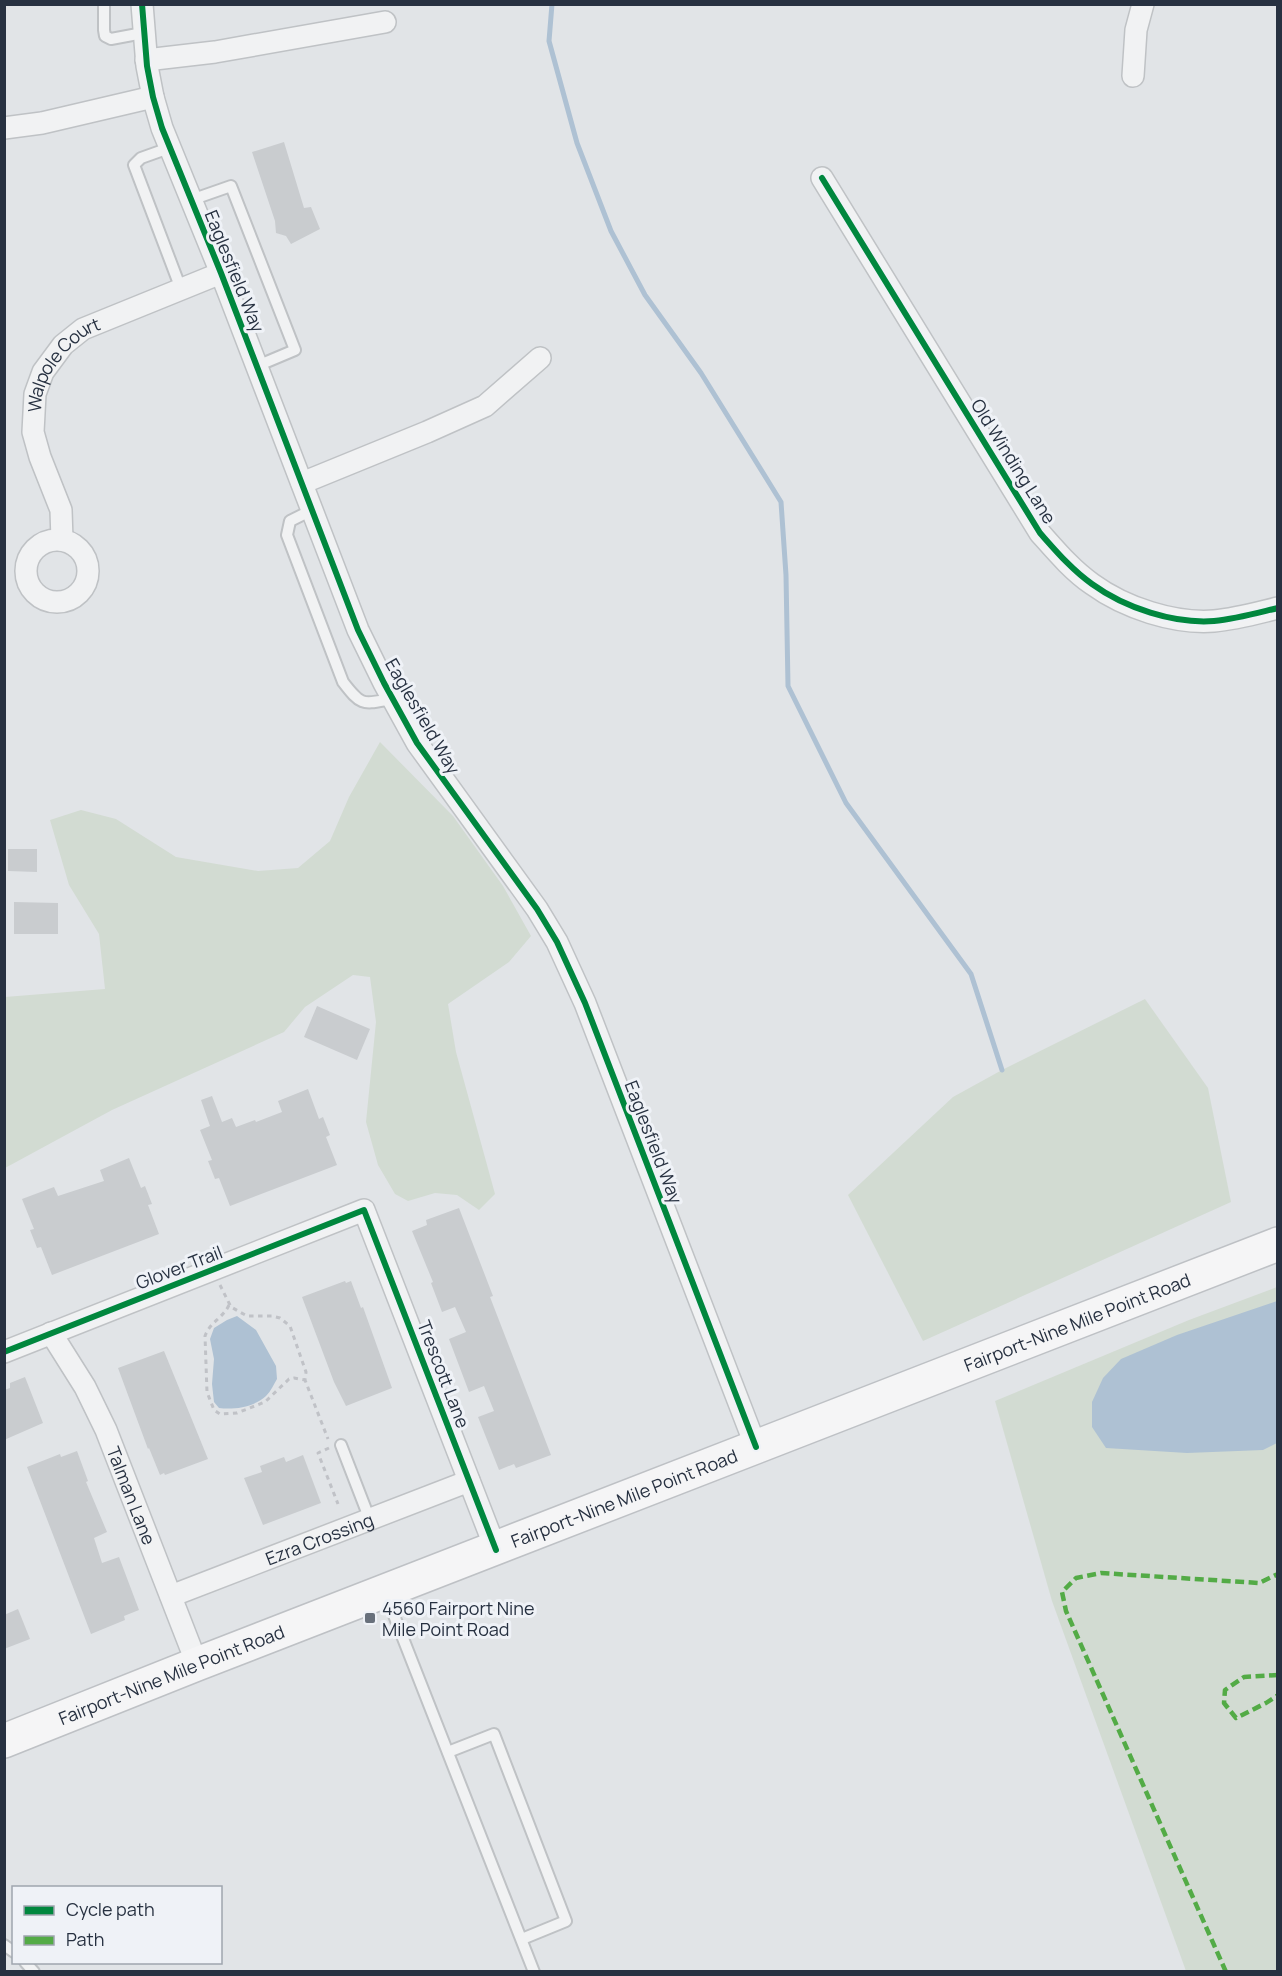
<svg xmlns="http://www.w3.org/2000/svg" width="1282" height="1976" viewBox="0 0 1282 1976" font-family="Manrope,sans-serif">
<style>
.green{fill:#d2dbd2}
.water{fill:#aec1d3}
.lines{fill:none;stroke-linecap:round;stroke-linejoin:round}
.stream{stroke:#aec1d3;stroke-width:5}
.building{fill:#c9cccf}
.service-casing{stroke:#bfc2c5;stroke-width:14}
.minor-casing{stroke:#bfc2c5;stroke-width:24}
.primary-casing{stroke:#bec1c5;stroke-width:36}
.path{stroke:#c0c2c7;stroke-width:3;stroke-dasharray:4.5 4.5;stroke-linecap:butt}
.service{stroke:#f1f2f3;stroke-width:10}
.minor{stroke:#f1f2f3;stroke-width:21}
.primary{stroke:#f5f5f6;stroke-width:33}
.quiet{stroke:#53ab46;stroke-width:4.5;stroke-dasharray:9 4.5;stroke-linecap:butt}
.cycleway-casing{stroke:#eff2f7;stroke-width:10}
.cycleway{stroke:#00873e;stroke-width:6}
.poi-dot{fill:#68707b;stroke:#eff2f7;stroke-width:2}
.labels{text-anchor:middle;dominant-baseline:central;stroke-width:6;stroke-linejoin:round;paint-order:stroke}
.street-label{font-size:18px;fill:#273141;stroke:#eff2f7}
.poi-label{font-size:18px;fill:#273141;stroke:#eff2f7;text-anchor:start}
</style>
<rect width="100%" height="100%" fill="#e1e4e7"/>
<g class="green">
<polygon points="380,742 453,816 503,886 531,936 509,962 448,1004 456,1052 495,1194 479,1210 457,1195 435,1193 408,1201 395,1194 378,1165 366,1122 376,1022 370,977 353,975 305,1007 284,1032 112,1110 5,1168 5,997 105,989 99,934 69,885 50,820 81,810 116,819 176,857 258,871 298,868 330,841 349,797"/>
<polygon points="1145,999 1208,1088 1231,1202 923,1341 848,1195 953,1097 1002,1070"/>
<polygon points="1277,1287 1277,1971 1186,1971 1052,1601 995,1401 1189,1320"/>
</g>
<g class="water">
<polygon points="1277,1301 1277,1443 1263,1450 1187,1453 1106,1448 1092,1427 1092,1402 1103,1378 1121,1359 1177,1335"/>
<path d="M237 1316 256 1330 276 1366 277 1379C274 1384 271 1391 266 1396 254 1407 234 1410 219 1408L214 1402 212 1384 214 1359 210 1339 214 1328 227 1320Z"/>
</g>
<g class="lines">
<polyline class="stream" points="552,4 549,41 577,143 611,231 645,295 701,373 781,502 786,575 788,686 846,803 971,974 1002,1070"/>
</g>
<g class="building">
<polygon points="284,142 304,208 311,207 320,229 291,244 286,236 276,233 275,221 252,152"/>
<polygon points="8,849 37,849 37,872 8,871"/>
<polygon points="14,902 58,903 58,934 14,934"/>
<polygon points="317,1006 370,1029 357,1060 304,1037"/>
<polygon points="308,1089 319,1119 323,1117 330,1135 326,1137 337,1165 230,1206 219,1178 215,1179 208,1161 212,1160 200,1130 210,1126 201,1100 212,1096 222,1122 232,1118 236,1127 255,1120 256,1122 282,1112 278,1101"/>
<polygon points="129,1158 141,1188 145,1186 152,1204 148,1205 159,1234 52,1275 41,1247 37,1248 30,1230 34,1229 22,1199 54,1187 58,1196 104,1181 100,1170"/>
<polygon points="459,1208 493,1296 490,1297 551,1455 516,1468 514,1464 499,1470 478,1417 494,1411 484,1386 469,1392 449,1339 466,1332 455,1307 442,1312 431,1283 433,1282 412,1231 427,1225 426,1220"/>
<polygon points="345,1281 346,1283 351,1281 361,1308 363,1307 392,1388 346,1406 334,1382 302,1297"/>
<polygon points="164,1351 208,1459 165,1475 164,1473 160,1475 149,1448 148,1449 118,1368"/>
<polygon points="25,1377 43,1423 4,1440 4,1390 10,1388 10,1383"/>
<polygon points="77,1451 88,1481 86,1482 107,1532 94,1538 102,1563 119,1557 139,1610 124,1616 125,1620 91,1634 27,1467 60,1454 61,1457"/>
<polygon points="303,1455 321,1503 263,1525 244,1478 262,1472 260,1466 284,1457 286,1462"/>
<polygon points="18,1609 30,1639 4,1649 4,1615"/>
</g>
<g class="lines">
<g class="service-casing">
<g id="service">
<polyline points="104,4 104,30 105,36 111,39 143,33"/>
<polyline points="169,148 141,158 134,165 181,289"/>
<polyline points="191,200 231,186 295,350 257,366"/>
<path d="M312 510 290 521 287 535 343 682C362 707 363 704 392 699"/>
<polyline points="341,1445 370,1520"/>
<polyline points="386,1595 534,1972"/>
<polyline points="448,1752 494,1734 566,1921 522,1939"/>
<polyline points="4,1945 14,1952"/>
<polyline points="25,1962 34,1972"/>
</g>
</g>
<g class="minor-casing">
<g id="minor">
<polyline points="142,4 147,66 153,97 162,128 221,273 358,630 384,683 417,743 537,909 557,942 585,1003 756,1447"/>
<polyline points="146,60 215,52 385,22"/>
<polyline points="1133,76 1136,30 1143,4"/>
<polyline points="4,128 42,123 153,97"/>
<path d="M822 178 1040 533C1056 551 1072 570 1092 584 1125 608 1174 624 1214 621 1236 619 1257 613 1278 608"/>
<polyline points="302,483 427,432 485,406 540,358"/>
<circle cx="57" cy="571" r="31"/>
<path id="s1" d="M62 540 61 510 40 457 33 432 35 394 43 372 63 345 83 329 221 273"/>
<path id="s2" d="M51 1333 85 1387 106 1430 197 1664"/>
<polyline points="4,1352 364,1210 496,1550"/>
<path id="s3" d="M171 1596 469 1481"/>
</g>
</g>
<g class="primary-casing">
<g id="primary">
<path id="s4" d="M4 1741 197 1664 1278 1244"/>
</g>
</g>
<g class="path">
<polyline points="220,1285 231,1307 247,1316 272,1316 280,1318 290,1326 306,1372 305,1380 328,1439"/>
<path d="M229 1305C223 1318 210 1322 205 1336L207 1392 214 1410 220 1414 237 1413 265 1402 289 1379 294 1378 305 1380"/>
<polyline points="329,1448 318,1453 338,1504"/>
</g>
<use href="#service" class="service"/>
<use href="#minor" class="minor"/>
<use href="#primary" class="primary"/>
<g class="quiet">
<polyline points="1278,1675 1244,1677 1225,1690 1224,1703 1236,1718 1266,1703 1278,1695"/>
<polyline points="1226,1972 1066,1611 1062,1592 1076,1578 1101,1573 1259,1583 1278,1574"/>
</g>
<g class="cycleway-casing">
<g id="cycleway">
<polyline points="142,4 147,66 153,97 162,128 221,273 358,630 384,683 417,743 537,909 557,942 585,1003 756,1447"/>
<path d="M822 178 1040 533C1056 551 1072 570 1092 584 1125 608 1174 624 1214 621 1236 619 1257 613 1278 608"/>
<polyline points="4,1352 364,1210 496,1550"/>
</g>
</g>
<use href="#cycleway" class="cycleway"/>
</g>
<rect class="poi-dot" x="364" y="1612" width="12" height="12" rx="3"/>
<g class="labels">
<g class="street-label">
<text transform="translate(235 271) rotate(68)">Eaglesfield Way</text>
<text stroke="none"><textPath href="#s1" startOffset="192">Walpole Court</textPath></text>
<text transform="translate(1014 461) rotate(58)">Old Winding Lane</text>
<text transform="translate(423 716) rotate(60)">Eaglesfield Way</text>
<text transform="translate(654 1142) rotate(69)">Eaglesfield Way</text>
<text transform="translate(179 1267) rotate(-21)">Glover Trail</text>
<text stroke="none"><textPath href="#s4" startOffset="1152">Fairport-Nine Mile Point Road</textPath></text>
<text transform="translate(444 1374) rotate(69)">Trescott Lane</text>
<text stroke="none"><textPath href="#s2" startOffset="182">Talman Lane</textPath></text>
<text stroke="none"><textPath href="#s4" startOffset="666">Fairport-Nine Mile Point Road</textPath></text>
<text stroke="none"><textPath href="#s3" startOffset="159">Ezra Crossing</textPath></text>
<text stroke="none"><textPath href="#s4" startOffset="180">Fairport-Nine Mile Point Road</textPath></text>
</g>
<g class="poi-label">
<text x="382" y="1608">4560 Fairport Nine<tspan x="382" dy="21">Mile Point Road</tspan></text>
</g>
</g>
<rect width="1282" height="1976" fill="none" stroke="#273141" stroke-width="12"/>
<rect x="12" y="1886" width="210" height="78" fill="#eff2f7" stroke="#9fa5ae" stroke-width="1.5"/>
<rect x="24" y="1906" width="30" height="9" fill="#00873e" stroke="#9fa5ae" stroke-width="1.5"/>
<text x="66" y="1916" font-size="18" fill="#273141">Cycle path</text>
<rect x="24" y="1936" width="30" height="9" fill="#53ab46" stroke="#9fa5ae" stroke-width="1.5"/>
<text x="66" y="1946" font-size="18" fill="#273141">Path</text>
</svg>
